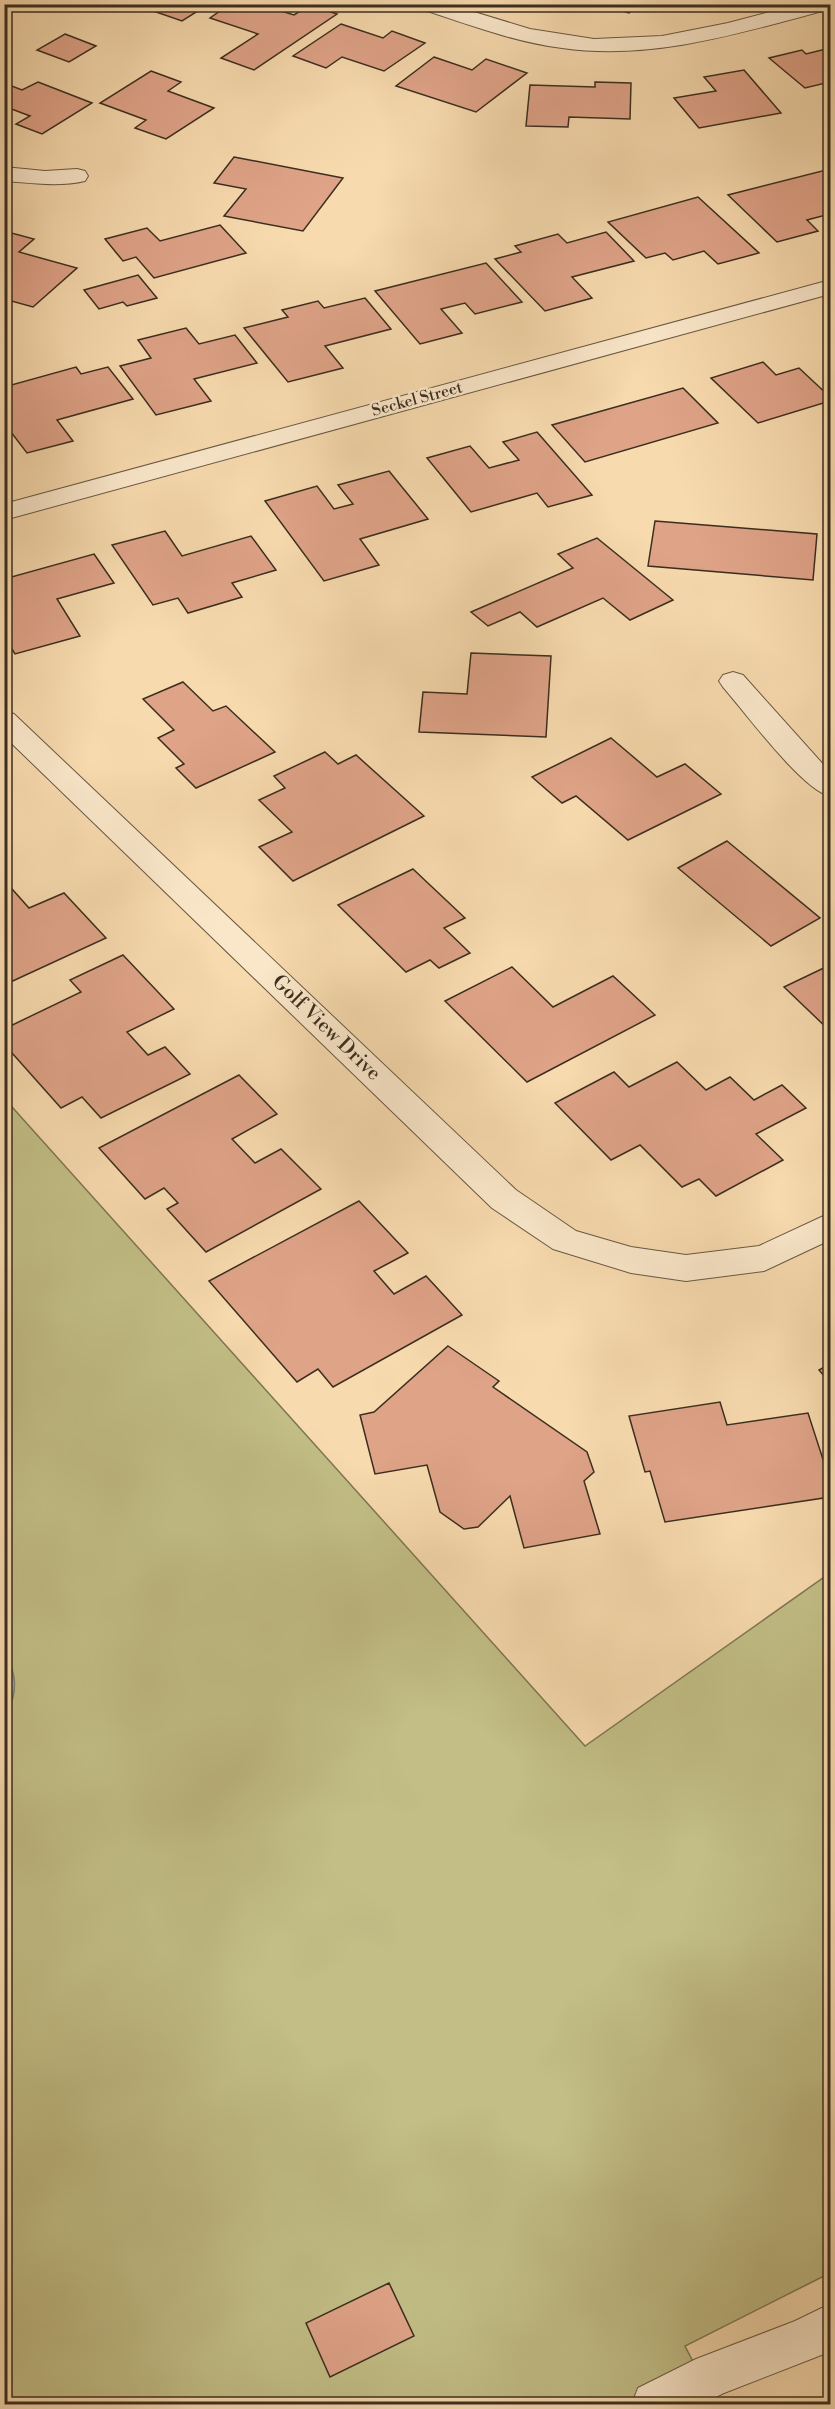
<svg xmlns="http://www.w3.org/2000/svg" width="835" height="2409" viewBox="0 0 835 2409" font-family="'Libre Bodoni',serif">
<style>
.green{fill:#c2be86;stroke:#7e7652;stroke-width:1.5}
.water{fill:#9dbbaa;stroke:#768372;stroke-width:1.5}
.building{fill:#dfa388;stroke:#3b2e1e;stroke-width:1.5}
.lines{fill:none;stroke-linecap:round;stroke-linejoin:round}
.minor-casing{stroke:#6a5942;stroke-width:2}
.minor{fill:#fae7ca;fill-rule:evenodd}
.labels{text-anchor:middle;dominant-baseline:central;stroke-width:5;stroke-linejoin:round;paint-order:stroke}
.far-street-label{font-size:16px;fill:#3b2e1e;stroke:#fae7ca}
.street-label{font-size:20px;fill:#3b2e1e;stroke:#fae7ca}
</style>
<rect width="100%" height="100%" fill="#f7daae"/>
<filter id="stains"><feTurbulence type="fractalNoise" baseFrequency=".00333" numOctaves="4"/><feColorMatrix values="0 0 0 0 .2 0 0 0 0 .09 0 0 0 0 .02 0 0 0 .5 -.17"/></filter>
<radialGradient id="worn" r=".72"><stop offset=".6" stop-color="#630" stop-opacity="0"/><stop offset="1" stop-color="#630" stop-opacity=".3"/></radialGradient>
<polygon class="green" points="4,1098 585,1746 830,1573 830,2273 685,2346 715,2404 5,2404"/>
<path class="water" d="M4 1644C13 1670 22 1690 5 1714Z"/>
<g class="building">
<polygon points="4,4 23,4 5,15"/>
<polygon points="133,4 209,4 182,21"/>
<polygon points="230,4 276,4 271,8 294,15 310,5 337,14 254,70 221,58 258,34 210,18"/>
<polygon points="598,4 639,4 629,13"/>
<polygon points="341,24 383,38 392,31 425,43 384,71 342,57 326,68 293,56"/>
<polygon points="65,34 96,46 69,62 37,50"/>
<polygon points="830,48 830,82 805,88 769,58 802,50 806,54"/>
<polygon points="434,57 472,70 486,59 527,73 476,112 396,86"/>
<polygon points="744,70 781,113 699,128 674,98 716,91 704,77"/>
<polygon points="151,71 181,82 168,91 214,108 166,139 135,128 146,120 100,103"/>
<polygon points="38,82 92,103 42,134 16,124 30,116 9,108 4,110 4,83 22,90"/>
<polygon points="595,82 631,83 630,119 569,117 568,127 526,126 530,85 595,87"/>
<polygon points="234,157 343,178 303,231 224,216 246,189 214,183"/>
<polygon points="826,170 830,174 830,214 807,220 818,231 777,242 728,195"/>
<polygon points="698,197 759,253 718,264 704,251 673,260 665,253 646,258 608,222"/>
<polygon points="220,225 246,253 154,278 136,257 123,261 105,239 147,228 160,241"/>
<polygon points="4,231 34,239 19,252 77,268 33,307 4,299"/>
<polygon points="606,232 634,261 572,277 592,298 545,311 495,259 521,252 515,246 558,234 567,243"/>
<polygon points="486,263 522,302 475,314 465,303 441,309 462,333 420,344 375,291"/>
<polygon points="138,275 157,298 127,306 123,302 99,309 84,290"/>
<polygon points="365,298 391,329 325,346 343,368 288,382 244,328 288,317 282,310 318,301 324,308"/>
<polygon points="186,328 199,344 235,335 257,363 194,379 211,401 156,415 120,366 151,358 138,340"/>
<polygon points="763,362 776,375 799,368 830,397 830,401 758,423 711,378"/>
<polygon points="76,367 81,374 108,367 133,399 57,420 73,441 27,453 4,423 4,387"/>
<polygon points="683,388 718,423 585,462 552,425"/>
<polygon points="537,432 592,495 548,507 537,493 471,512 427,458 470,446 489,468 519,460 503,442"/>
<polygon points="389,471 428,519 360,539 379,565 324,581 265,501 317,486 334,509 353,504 338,485"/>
<polygon points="655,521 817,534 813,580 648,566"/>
<polygon points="165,531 182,556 251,536 276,570 232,583 242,597 188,613 178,598 153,605 112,545"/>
<polygon points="597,538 673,600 630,620 603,598 537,627 520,612 488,626 471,612 573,568 558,554"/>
<polygon points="94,554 114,583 57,599 80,636 15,654 4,636 4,579"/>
<polygon points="471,653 551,656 546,737 419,732 423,692 467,694"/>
<polygon points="183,682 213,711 226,706 275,752 196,788 176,768 184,764 158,738 174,730 143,699"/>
<polygon points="611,738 657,777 685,764 721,794 628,840 576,796 562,803 532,777"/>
<polygon points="325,752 338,764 356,755 424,816 293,881 259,847 292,832 259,800 285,788 274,776"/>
<polygon points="727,841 820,918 771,946 678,868"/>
<polygon points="413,869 465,918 444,928 470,953 439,968 430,960 406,972 338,905"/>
<polygon points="4,880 29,908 64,893 106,938 4,985"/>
<polygon points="123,955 174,1009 127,1032 148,1055 165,1047 190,1074 101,1118 82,1097 61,1108 4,1044 4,1029 81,992 70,980"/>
<polygon points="830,965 830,1031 784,987"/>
<polygon points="512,967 553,1007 613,976 655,1015 527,1082 445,1001"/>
<polygon points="677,1062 706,1090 730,1077 754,1100 782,1085 806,1108 756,1134 783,1160 716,1196 699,1179 682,1187 640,1145 611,1160 555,1103 614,1072 629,1087"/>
<polygon points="239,1075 277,1114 232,1139 255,1163 281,1149 321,1189 206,1252 167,1209 178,1203 164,1188 145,1199 99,1148"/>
<polygon points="359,1201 408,1253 374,1271 394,1294 426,1276 462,1315 333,1387 318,1369 297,1382 209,1281"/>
<polygon points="448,1346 499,1381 493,1387 587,1452 594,1472 584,1481 600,1534 524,1548 510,1496 478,1527 464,1529 440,1512 427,1465 375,1474 360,1415 374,1412"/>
<polygon points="830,1364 830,1383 819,1370"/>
<polygon points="720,1402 727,1425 808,1413 830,1481 830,1497 665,1522 650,1471 645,1472 629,1416"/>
<polygon points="389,2283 414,2336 330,2377 306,2323"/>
</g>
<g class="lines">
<g class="minor-casing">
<g id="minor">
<path d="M415 4H448L530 29 594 39 662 36 728 23 800 4H830V9C743 32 654 61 562 48 513 42 465 23 418 8Z"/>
<path d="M4 167 45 171 77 169 85 171 88 176 85 181C59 187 31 183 4 181Z"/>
<polygon points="830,280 830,294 4,520 4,504"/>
<path d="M733 672 743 675 830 772V796C803 791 744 711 723 687L719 681 723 675Z"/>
<polygon points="4,711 14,714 516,1190 576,1231 631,1247 686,1255 759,1246 830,1213 830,1240 764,1271 686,1281 631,1273 553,1249 492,1208 4,736"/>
<polygon points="830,2304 830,2350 824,2354 724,2393 701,2404 632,2404 638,2388 696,2359 795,2321"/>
</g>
</g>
<use href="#minor" class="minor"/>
</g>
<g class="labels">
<g class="far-street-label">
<text transform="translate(417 399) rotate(-15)">Seckel Street</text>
</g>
<g class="street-label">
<text transform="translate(326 1028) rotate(44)">Golf View Drive</text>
</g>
</g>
<rect width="835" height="2409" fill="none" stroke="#f7daae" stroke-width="24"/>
<rect x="6" y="6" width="823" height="2397" fill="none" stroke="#3b2e1e" stroke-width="3"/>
<rect x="12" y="12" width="811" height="2385" fill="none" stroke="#3b2e1e" stroke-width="1.5"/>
<rect width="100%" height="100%" filter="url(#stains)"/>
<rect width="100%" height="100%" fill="url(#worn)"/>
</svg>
